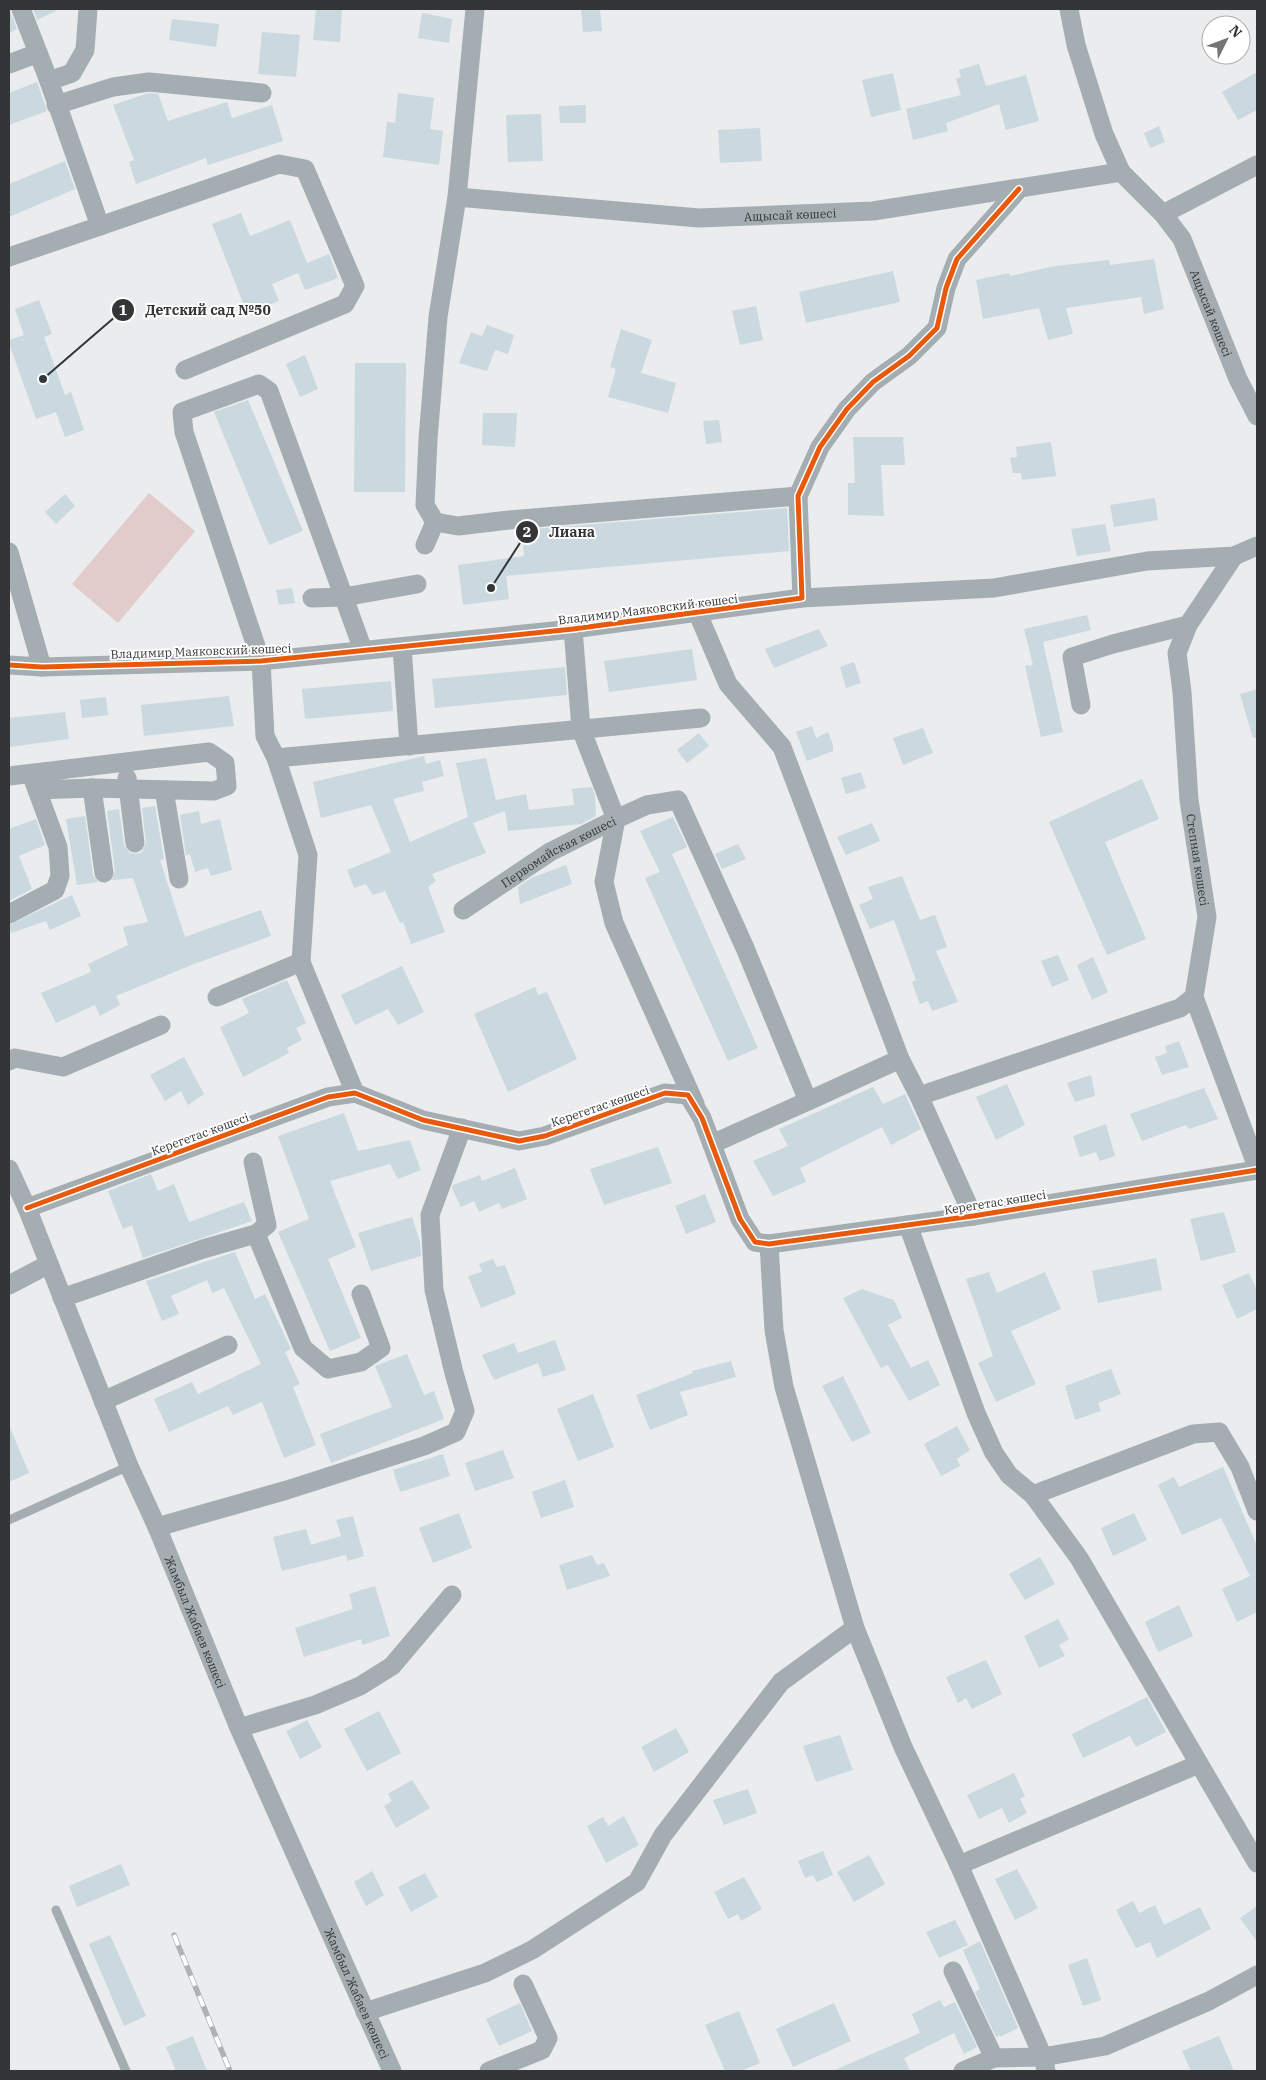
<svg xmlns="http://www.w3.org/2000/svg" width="1266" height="2080" viewBox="0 0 1266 2080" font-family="'IBM Plex Serif',serif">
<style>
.green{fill:#e2cbcb}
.building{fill:#cad8df}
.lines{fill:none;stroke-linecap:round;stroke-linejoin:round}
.lane{stroke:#a4adb1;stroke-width:9}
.street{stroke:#a4adb1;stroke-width:19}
.rail-casing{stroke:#aeb2b5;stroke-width:5.5}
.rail{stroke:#fff;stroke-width:4;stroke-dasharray:11;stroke-linecap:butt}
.cycleway-casing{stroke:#fff;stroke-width:8}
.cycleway{stroke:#e8590c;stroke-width:5}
.labels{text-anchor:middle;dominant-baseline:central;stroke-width:4;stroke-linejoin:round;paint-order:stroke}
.street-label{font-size:12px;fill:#343536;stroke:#fff}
.leader{fill:none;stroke:#343536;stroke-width:2}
.callout-dot{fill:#343536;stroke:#fff;stroke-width:2}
.mark-label{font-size:15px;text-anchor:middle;font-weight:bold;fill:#fff}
.callout-label{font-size:14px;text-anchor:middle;font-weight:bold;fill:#343536;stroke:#fff;stroke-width:4;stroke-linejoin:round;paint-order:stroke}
</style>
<rect width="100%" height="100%" fill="#eaecee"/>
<polygon class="green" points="149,493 195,531 118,623 72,584"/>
<g class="building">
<polygon points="9,9 17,29 9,33"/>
<polygon points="33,9 60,9 37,20"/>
<polygon points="316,9 342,9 340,42 313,40"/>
<polygon points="581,9 600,9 602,31 583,32"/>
<polygon points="422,13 452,19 449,43 418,38"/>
<polygon points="172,19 219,24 216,47 169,40"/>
<polygon points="262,32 300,35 296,77 258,74"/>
<polygon points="979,64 986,86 1026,75 1039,121 1006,130 999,104 946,123 948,131 913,140 906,109 961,95 956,79 961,77 959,70"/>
<polygon points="1257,72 1257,110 1238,120 1222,92"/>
<polygon points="893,73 901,110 871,117 862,80"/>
<polygon points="37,82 47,111 9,125 9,93"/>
<polygon points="149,93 158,94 168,121 227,102 232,118 272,105 283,141 208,165 206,158 136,184 129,162 134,160 113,105"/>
<polygon points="398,93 434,98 430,129 443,131 439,165 383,157 387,122 395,123"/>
<polygon points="586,105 586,123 560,123 559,106"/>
<polygon points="541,114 543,161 508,162 506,115"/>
<polygon points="1159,126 1165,142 1150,148 1144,133"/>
<polygon points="760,128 762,161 720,163 718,130"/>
<polygon points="65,161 75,189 9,217 9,184"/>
<polygon points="241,213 250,236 290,220 307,263 329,254 338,278 305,290 298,273 272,284 279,301 247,313 212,224"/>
<polygon points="1154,259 1164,309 1144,314 1141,297 1066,308 1073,334 1048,340 1039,308 983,319 976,280 1009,273 1010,276 1055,266 1109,260 1110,265"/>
<polygon points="893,271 900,302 806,323 799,292"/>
<polygon points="39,300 52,334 44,337 65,395 71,392 84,430 65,437 56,412 36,419 9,343 9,340 24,335 15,309"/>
<polygon points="756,306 763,340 740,345 732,311"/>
<polygon points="487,325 514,335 508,354 495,350 487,371 459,363 471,332 482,336"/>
<polygon points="621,329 652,340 641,373 676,383 668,413 608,397 616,369 610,367"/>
<polygon points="305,355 318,389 300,397 286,364"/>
<polygon points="355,363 406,363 405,492 354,492"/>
<polygon points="248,400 303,531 269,545 214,412"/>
<polygon points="483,413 517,413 515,447 482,445"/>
<polygon points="719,420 722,442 706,444 703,421"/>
<polygon points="853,437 903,437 905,465 881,465 884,516 848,515 848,483 855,483"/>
<polygon points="1051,442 1056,476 1022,480 1021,473 1013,473 1010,458 1017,457 1016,447"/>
<polygon points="65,494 75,506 56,524 45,512"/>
<polygon points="1155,498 1158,520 1114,527 1110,505"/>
<polygon points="787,508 789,551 506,576 509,599 463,605 458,565 524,556 522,530"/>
<polygon points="1105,524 1111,551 1077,556 1071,529"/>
<polygon points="292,588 295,603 279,605 276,590"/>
<polygon points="1087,615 1091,630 1043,642 1063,732 1041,737 1025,666 1033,665 1024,629"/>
<polygon points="819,629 828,646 774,668 765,649"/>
<polygon points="692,649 697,680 609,692 604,661"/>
<polygon points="854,662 861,683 846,688 840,667"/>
<polygon points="565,667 567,695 435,708 432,679"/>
<polygon points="391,681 393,711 305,719 302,689"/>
<polygon points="1257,689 1257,738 1253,738 1240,694"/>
<polygon points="229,696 234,726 144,736 141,705"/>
<polygon points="106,697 108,715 82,718 80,700"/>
<polygon points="65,712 69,739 9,747 9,718"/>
<polygon points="812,726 816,738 828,732 833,745 833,751 807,761 796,732"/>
<polygon points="923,728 933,753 903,765 893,738"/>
<polygon points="699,733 709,746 687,763 677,750"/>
<polygon points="424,756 426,764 440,760 444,776 422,782 424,791 393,799 410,842 468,817 456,763 486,758 496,800 526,794 529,810 574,805 572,789 592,787 595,796 596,816 581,824 508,831 505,811 473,823 486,853 432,874 436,881 428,887 445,932 411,944 403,922 400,923 385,891 373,895 366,884 354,888 347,870 391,852 371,805 321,818 313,782"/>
<polygon points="861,772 866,788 846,794 841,778"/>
<polygon points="1142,779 1159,819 1105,842 1146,939 1107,955 1049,822"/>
<polygon points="155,806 164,859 160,860 185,937 261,910 271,936 194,964 116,996 120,1005 100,1016 95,1005 56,1023 41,993 91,972 88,964 128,945 123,927 148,922 133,878 112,880 115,871 107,811 119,809 124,845 130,853 136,854 142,852 146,842 142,808"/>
<polygon points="199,811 201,824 220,819 232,870 211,876 208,868 195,872 190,854 186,855 180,815"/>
<polygon points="85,816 93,875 98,882 77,885 66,819"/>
<polygon points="673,817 687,847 672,854 758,1048 728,1061 645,878 660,872 640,831"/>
<polygon points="36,819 45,845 19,856 32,889 9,901 9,829"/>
<polygon points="872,823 880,841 846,855 837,837"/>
<polygon points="738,844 746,859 722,869 715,854"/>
<polygon points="566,865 572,884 520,904 518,887 531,878"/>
<polygon points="902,876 920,920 935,915 947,947 936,951 958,1002 932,1011 928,1001 920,1004 912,982 916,980 894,920 870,929 859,905 873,899 868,887"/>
<polygon points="72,895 81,916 50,930 46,921 11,933 9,925"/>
<polygon points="1058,955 1069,980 1052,987 1041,961"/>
<polygon points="1093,957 1108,992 1092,1000 1077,965"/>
<polygon points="402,966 424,1012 398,1025 388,1009 355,1025 341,995"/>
<polygon points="287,980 306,1023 296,1028 302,1040 287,1048 289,1053 243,1077 220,1027 249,1013 242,999"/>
<polygon points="535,987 538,995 547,992 577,1059 508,1092 474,1014"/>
<polygon points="1179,1041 1189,1067 1162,1075 1155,1057 1167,1053 1165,1046"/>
<polygon points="184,1057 204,1094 188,1105 181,1091 165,1101 150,1075"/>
<polygon points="1091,1075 1095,1096 1075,1102 1067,1083"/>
<polygon points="1007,1084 1025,1125 996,1140 976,1097"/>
<polygon points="873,1087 883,1104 905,1094 921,1129 891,1145 882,1127 800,1168 806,1182 773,1196 753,1161 788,1146 779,1129"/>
<polygon points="1204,1088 1218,1119 1189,1129 1186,1125 1142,1141 1130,1114"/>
<polygon points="344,1113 358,1151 410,1140 421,1170 398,1179 390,1164 330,1181 356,1247 328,1259 361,1338 330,1351 278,1232 309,1219 278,1136"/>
<polygon points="1106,1124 1115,1156 1100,1161 1096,1152 1080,1157 1073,1136"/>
<polygon points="658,1147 672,1183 604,1205 590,1169"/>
<polygon points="515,1168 527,1199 502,1209 499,1203 479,1212 474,1201 461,1207 452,1188 453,1185 480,1175 482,1181"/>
<polygon points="151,1174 158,1191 174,1184 189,1222 244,1202 252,1221 143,1258 132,1225 123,1229 108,1191"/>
<polygon points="705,1194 716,1222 686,1234 675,1206"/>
<polygon points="1224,1212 1236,1252 1201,1261 1190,1219"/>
<polygon points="412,1217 420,1242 421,1256 371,1271 358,1233"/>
<polygon points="235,1252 255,1299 265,1294 291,1349 285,1352 300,1384 293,1387 316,1445 284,1458 262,1402 233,1415 228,1406 169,1432 154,1399 192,1382 198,1394 261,1364 224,1288 212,1293 207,1280 171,1296 179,1314 162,1321 146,1281"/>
<polygon points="1156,1258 1162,1290 1098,1303 1092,1271"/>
<polygon points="493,1259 497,1267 505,1265 516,1294 481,1308 468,1276 482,1272 479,1264"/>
<polygon points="989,1272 997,1293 1045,1272 1061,1309 1011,1331 1036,1384 996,1402 978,1363 993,1356 966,1279"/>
<polygon points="1249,1273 1257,1290 1257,1309 1237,1319 1222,1285"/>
<polygon points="862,1289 894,1300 902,1318 888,1325 911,1368 928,1360 940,1385 909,1401 888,1365 881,1368 843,1298"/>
<polygon points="555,1340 566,1370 543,1377 538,1363 494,1380 482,1355 514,1343 518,1353"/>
<polygon points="407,1354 424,1395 434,1391 444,1419 331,1463 320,1434 392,1407 375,1366"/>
<polygon points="731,1361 736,1377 680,1392 688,1415 650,1430 636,1395 693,1373 692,1371"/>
<polygon points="1111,1369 1121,1394 1098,1403 1101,1411 1075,1420 1065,1386"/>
<polygon points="843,1376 871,1433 852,1442 822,1386"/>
<polygon points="593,1394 614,1447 578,1461 557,1409"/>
<polygon points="9,1425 29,1473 9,1482"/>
<polygon points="957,1426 970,1450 957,1459 960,1466 941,1476 924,1444"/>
<polygon points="503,1450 514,1478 475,1491 465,1463"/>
<polygon points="443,1454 450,1476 400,1492 393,1470"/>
<polygon points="1223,1467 1257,1546 1257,1612 1237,1622 1222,1589 1250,1576 1221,1518 1182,1535 1158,1485 1174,1477 1179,1487"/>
<polygon points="565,1480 574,1507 541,1518 532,1492"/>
<polygon points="459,1513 472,1548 433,1563 419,1528"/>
<polygon points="1134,1513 1147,1540 1113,1556 1101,1528"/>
<polygon points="353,1516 364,1556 348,1561 346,1555 282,1571 273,1537 306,1529 311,1545 341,1536 336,1520"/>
<polygon points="592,1555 597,1565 604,1563 610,1576 567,1590 559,1565"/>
<polygon points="1040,1557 1055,1584 1025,1600 1009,1574"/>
<polygon points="375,1586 390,1636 362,1645 361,1639 304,1657 295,1628 353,1609 349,1594"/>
<polygon points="1179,1605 1193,1636 1158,1652 1145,1622"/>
<polygon points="1058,1619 1069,1639 1059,1645 1065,1656 1039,1668 1024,1636"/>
<polygon points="986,1660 1002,1694 972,1709 966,1698 958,1703 946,1677"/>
<polygon points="1147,1697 1166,1732 1136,1747 1130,1736 1083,1758 1072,1734"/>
<polygon points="379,1711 401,1753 367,1771 344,1729"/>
<polygon points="307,1720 322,1747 300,1759 286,1731"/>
<polygon points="676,1728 689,1752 654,1772 641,1747"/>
<polygon points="840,1735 853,1770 816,1782 803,1746"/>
<polygon points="1014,1773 1025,1796 1020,1799 1027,1813 1009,1823 1002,1808 979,1819 967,1795"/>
<polygon points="412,1780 430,1808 396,1828 384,1806 392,1801 388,1794"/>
<polygon points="748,1789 757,1813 724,1825 713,1800"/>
<polygon points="624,1816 639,1845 606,1863 587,1826 603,1817 608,1826"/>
<polygon points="823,1851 833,1875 817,1882 813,1875 805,1878 798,1861"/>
<polygon points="869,1855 885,1884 854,1902 837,1872"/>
<polygon points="121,1864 130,1885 77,1907 69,1886"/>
<polygon points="1017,1869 1038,1908 1015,1920 995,1879"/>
<polygon points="372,1871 384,1895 366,1906 354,1882"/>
<polygon points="425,1873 438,1897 411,1912 398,1887"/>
<polygon points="744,1877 762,1909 741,1921 738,1914 728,1919 714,1892"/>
<polygon points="1133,1901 1139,1913 1155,1905 1164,1925 1200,1907 1211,1929 1157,1958 1150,1942 1136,1948 1116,1910"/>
<polygon points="1257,1906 1257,1942 1240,1918"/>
<polygon points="955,1920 968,1945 939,1958 926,1932"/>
<polygon points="110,1935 146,2016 124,2026 89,1944"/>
<polygon points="980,1941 1018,2028 1000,2037 1000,2035 996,2037 975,1992 980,1989 963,1950"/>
<polygon points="1087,1958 1101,2000 1083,2006 1068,1965"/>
<polygon points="940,2000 944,2007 955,2002 977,2047 964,2054 954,2033 904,2058 910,2071 833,2071 920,2033 912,2014"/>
<polygon points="520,2003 532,2031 499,2046 486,2019"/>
<polygon points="834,2003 851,2041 793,2067 776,2029"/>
<polygon points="739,2011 760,2063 741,2071 725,2071 705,2025"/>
<polygon points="193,2036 207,2071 176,2071 166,2047"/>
<polygon points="1219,2036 1234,2071 1191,2071 1182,2051"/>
</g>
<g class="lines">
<g class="lane">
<polyline points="9,1520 129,1466"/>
<polyline points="56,1910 126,2071"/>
</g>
<g class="street">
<polyline points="21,9 49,81"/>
<path id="s1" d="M1069 9 1076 45 1104 134 1121 172 1163 214 1182 239 1238 379 1257 416"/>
<polyline points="9,64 38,53"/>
<polyline points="56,105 113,87 149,82 262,93"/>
<path id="s2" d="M457 197 699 218 873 211 1121 172"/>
<polyline points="1163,214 1257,165"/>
<polyline points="100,226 279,164 305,169 355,286 345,304 185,370"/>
<polyline points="9,257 100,226 49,81 72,73 85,50 88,9"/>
<polyline points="435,522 458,526 509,520 798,496"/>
<polyline points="425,545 435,522 425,505 428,439 438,317 457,197 475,9"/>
<polyline points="9,552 42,667"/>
<path id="s3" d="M1234 556 1188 625 1177 653 1182 692 1189 800 1207 917 1194 997 1257 1167"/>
<polyline points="312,598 344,597 417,584"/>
<polyline points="802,598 994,588 1147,561 1234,556 1257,546"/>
<polyline points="698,614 728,684 782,747 900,1059 919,1096 1180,1008 1194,997"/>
<polyline points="402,647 409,746"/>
<polyline points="363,650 269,391 259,384 182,412 184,432 261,661 265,736 276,758 701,718"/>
<polyline points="9,665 42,667 261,661 573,629 802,598 798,496 820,447 847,409 873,382 909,356 937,328 946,288 957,259 1019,189"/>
<polyline points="1081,705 1072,657 1113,644 1188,625"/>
<polyline points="276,758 308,855 301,962 355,1093"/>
<polyline points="9,776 209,752 225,763 227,786 214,791 92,788 37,790"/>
<polyline points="127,778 135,843"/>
<polyline points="92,788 104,873"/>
<polyline points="164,790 179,879"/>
<path id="s4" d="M463 910 550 852 616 819 581 729 573 629"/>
<polyline points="9,914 55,890 60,876 58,847 33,779"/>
<polyline points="217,997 301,962"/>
<polyline points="9,1061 15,1058 63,1067 161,1025"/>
<polyline points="919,1096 973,1216"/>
<polyline points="695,1104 614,923 604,882 616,819 647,805 678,800 745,948 808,1101 900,1059"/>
<polyline points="712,1144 808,1101"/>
<path id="s5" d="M9 1169 27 1208 129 1466 157 1527 239 1728 392 2071"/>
<polyline points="27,1208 328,1097 355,1093 423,1120 519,1141 545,1136 665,1093 688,1095 702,1118 740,1219 755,1242 769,1244 973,1216 1257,1170"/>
<polyline points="908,1225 976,1413 994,1453 1009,1475 1033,1495 1079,1558 1257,1863"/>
<polyline points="256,1234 303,1348 328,1369 361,1362 381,1348 361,1294"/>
<polyline points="769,1244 774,1330 784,1387 855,1628 903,1747 959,1865 1199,1764"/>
<polyline points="9,1285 49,1264"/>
<polyline points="62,1298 203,1249 256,1234 267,1225 253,1162"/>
<polyline points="103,1401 228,1345"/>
<polyline points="1033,1495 1193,1434 1219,1432 1240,1467 1257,1511"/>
<polyline points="157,1527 287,1490 424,1446 456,1432 465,1411 454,1373 434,1290 430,1215 462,1128"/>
<polyline points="239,1728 315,1705 360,1686 392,1666 452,1595"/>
<polyline points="959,1865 1043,2057 1046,2071"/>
<polyline points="953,1971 994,2058"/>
<polyline points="365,2012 485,1973 532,1950 637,1882 663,1835 781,1682 855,1628"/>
<polyline points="489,2071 542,2050 548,2038 523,1984"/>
<polyline points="963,2071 994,2058 1043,2057 1105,2046 1209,2001 1257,1975"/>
</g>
<g class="rail-casing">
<polyline id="rail" points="174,1935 230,2071"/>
</g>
<use href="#rail" class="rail"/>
<g class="cycleway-casing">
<g id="cycleway">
<polyline points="9,665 42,667 261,661 573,629 802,598 798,496 820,447 847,409 873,382 909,356 937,328 946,288 957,259 1019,189"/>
<polyline points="27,1208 328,1097 355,1093 423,1120 519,1141 545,1136 665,1093 688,1095 702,1118 740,1219 755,1242 769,1244 973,1216 1257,1170"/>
</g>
</g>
<use href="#cycleway" class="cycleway"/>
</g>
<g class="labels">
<g class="street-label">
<text stroke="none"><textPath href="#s2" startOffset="334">Ащысай көшесі</textPath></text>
<text stroke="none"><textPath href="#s1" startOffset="342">Ащысай көшесі</textPath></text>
<text transform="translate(648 609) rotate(-7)">Владимир Маяковский көшесі</text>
<text transform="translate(201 651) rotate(-2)">Владимир Маяковский көшесі</text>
<text stroke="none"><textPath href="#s4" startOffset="112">Первомайская көшесі</textPath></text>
<text stroke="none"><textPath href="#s3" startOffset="321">Степная көшесі</textPath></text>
<text transform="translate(600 1106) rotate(-19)">Керегетас көшесі</text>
<text transform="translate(200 1134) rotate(-20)">Керегетас көшесі</text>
<text transform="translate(995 1202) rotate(-9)">Керегетас көшесі</text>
<text stroke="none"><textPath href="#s5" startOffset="490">Жамбыл Жабаев көшесі</textPath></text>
<text stroke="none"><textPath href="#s5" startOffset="895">Жамбыл Жабаев көшесі</textPath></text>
</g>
</g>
<path class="leader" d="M43 379L123 310M491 588L527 532"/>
<g class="callout-dot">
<circle cx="43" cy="379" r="5"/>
<circle cx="491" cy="588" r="5"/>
<circle cx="123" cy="310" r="12"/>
<circle cx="527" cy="532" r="12"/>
</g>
<g class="mark-label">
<text x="123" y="315">1</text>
<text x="527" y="537">2</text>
</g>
<g class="callout-label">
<text x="208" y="315">Детский сад №50</text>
<text x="572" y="537">Лиана</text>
</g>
<rect width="1266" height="2080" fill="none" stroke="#343536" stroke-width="20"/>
<g transform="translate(1226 40) rotate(48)"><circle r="24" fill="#ffffff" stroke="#aeaeaf"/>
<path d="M0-4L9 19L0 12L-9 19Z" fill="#747576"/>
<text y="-8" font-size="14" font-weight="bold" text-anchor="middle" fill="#343536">N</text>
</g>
</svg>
